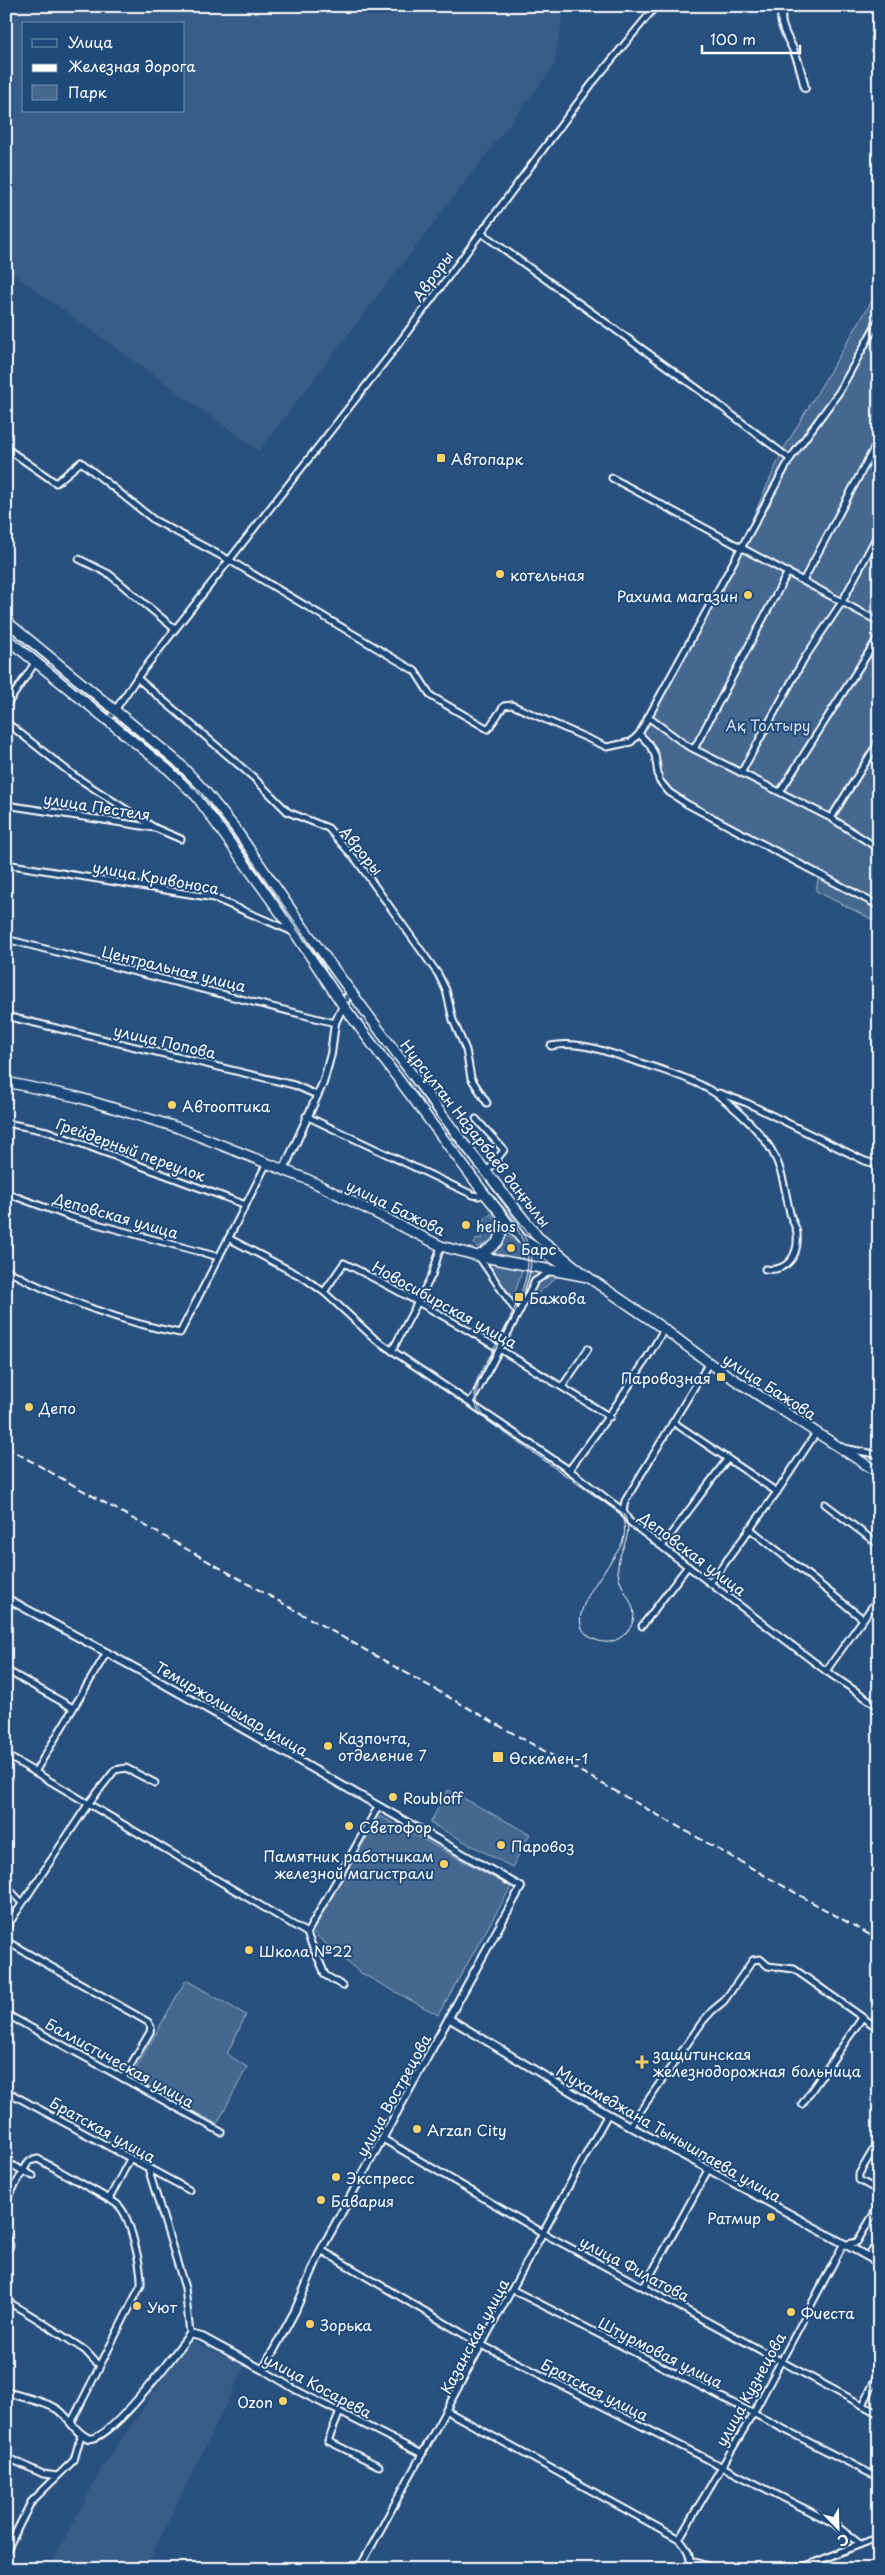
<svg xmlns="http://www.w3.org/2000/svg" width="885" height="2575" viewBox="0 0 885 2575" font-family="'Playpen Sans',sans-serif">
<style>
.built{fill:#375d88;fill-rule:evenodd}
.green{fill:#446890;stroke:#a2b4c8}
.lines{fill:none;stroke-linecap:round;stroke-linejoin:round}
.minor-casing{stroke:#fff;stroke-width:9}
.tertiary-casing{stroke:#fff;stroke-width:10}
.primary-casing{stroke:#fff;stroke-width:12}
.trunk-casing{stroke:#fff;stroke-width:12}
.minor{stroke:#1f4a7a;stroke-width:5}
.tertiary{stroke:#1f4a7a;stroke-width:6}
.primary{stroke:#1f4a7a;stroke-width:9}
.trunk{stroke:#1f4a7a;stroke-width:9}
.tram{stroke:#fff;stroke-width:1}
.rail{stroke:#fff;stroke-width:2;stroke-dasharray:8 4;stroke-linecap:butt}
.poi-dot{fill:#ffd166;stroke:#1f4a7a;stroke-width:2}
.labels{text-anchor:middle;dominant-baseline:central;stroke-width:4;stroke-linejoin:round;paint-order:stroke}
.street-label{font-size:15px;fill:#fff;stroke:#1f4a7a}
.poi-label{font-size:15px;fill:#fff;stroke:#1f4a7a;text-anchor:start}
.park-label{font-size:15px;fill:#dae1e9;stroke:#1f4a7a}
</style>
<rect width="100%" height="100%" fill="#28517f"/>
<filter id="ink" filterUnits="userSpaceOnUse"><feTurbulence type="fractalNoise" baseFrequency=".02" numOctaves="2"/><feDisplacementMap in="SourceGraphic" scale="10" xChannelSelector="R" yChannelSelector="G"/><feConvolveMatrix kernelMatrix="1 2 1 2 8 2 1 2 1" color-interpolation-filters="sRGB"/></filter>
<g filter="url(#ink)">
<g class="built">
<path d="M6 6H564L554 66 259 451 6 269ZM24 24H184V111H24Z"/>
<polygon points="190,2340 245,2366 145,2569 49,2569 101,2469"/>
</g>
<g class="green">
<polygon points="879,289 879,923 816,891 819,874 687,804 659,780 655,755 639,734 740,546 783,450"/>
<path d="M491 1214C510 1229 494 1243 477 1247L474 1244 477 1238 481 1239 487 1226 483 1220Z"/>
<polygon points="507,1235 521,1245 524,1259 493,1255"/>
<polygon points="482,1262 523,1269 511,1303"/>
<polygon points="531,1270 558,1276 521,1308 520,1304"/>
<polygon points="448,1790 530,1834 512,1867 430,1823"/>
<polygon points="380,1816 511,1887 438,2015 359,1972 311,1931"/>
<polygon points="186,1980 246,2015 227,2054 247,2067 217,2124 131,2077"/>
</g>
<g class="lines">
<g class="minor-casing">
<g id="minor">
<polyline points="6,448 56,483 81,462 154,520 229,560 415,671 431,696 488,729 504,706 512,705 607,747 631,742 639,734 790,459 702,392 480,232"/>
<polyline points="790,459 839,392 879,319"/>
<polyline points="612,478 879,622"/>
<polyline points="79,559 109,574 175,629"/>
<polyline points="803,581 879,439"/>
<polyline points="137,678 253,777 288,812 328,828 357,861 438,974 446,990 453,1020 466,1050 471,1078 487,1103"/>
<polyline points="6,706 35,663"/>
<polyline points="648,717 686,745 831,818 879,849"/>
<polyline points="6,722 73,775 155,828"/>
<polyline points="107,722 137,678 390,355 591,85 656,6"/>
<polyline points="639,734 649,744 655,755 659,780 669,792 687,804 879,906"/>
<polyline points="694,749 788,572"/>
<polyline points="741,773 804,659 842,602 879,532"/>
<polyline points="780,792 879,636"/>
<polyline points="6,805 155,828 181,839"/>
<polyline points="831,818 879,741"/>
<polyline points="6,864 214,898 291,931"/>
<polyline points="6,939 335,1023"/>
<polyline points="6,1016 294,1085 317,1095"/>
<path d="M551 1046C577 1040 607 1052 632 1060 661 1070 698 1079 723 1099 739 1112 761 1132 772 1151 784 1172 785 1194 791 1217 793 1223 797 1228 797 1234 799 1256 787 1272 765 1269"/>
<polyline points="719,1093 747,1103 865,1161 879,1165"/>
<polyline points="306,1116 473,1195 479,1196 484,1193"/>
<polyline points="476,1119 504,1150 486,1173"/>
<polyline points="6,1123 47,1131 246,1205"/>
<polyline points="6,1193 71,1217 219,1257"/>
<polyline points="230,1239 304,1278 324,1292 375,1339 569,1470 623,1511 629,1521 640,1530 826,1671 879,1707"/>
<path d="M6 1270C61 1299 120 1322 180 1333L267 1163"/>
<path d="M324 1292 344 1263C436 1309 522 1362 610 1417"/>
<polyline points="518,1314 535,1281 551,1271"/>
<polyline points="392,1351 432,1275 441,1246"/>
<polyline points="562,1387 588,1349"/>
<polyline points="469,1402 474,1397 518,1314 479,1257"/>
<polyline points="673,1422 777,1492"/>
<polyline points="844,1448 879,1455"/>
<path d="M569 1470C604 1424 636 1379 664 1329"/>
<polyline points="825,1504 879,1545"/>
<polyline points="623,1511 625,1501 709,1363"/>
<polyline points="749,1528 863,1619"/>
<polyline points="663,1545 728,1458"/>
<polyline points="711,1582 777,1492 816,1433"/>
<polyline points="642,1626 688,1566"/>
<polyline points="6,1670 73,1708"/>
<polyline points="826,1671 879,1597"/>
<path d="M6 1755 307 1933C312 1948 320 1960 325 1975L343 1986"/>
<polyline points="35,1772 107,1652"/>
<polyline points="6,1886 22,1903"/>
<polyline points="6,1928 89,1803 115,1770 126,1768 155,1783"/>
<polyline points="307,1933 378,1807"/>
<polyline points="6,1941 148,2022 151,2027 150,2032 123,2078"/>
<polyline points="6,2014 221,2132"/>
<polyline points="6,2091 189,2190"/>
<polyline points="802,2104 862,2018"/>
<polyline points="630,2126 703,2021 712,2011 724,2001 753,1960 760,1959 768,1966 794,1969 879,2029"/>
<polyline points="383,2139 543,2233 879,2414"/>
<polyline points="879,2140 859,2174 859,2180 879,2191"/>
<polyline points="6,2162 33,2176"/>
<polyline points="148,2168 185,2288 190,2334"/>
<polyline points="6,2201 29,2161 38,2159 109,2199"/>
<polyline points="6,2234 10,2246 6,2253"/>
<polyline points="321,2250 482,2345 833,2523 860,2544"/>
<polyline points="868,2257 879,2240"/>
<polyline points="644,2287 708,2170"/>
<polyline points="513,2290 879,2478"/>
<path d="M6 2301C33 2315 58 2333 83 2349 89 2353 92 2360 100 2365"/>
<polyline points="263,2370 296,2390 422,2454"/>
<polyline points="863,2405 879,2372"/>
<polyline points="447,2411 679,2539"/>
<polyline points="340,2412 328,2441 379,2466"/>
<path d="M71 2423 141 2285C142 2269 130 2216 119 2206 116 2203 112 2201 109 2199L130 2159"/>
<polyline points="6,2457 43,2474 57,2476"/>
<polyline points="6,2552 31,2502 74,2460 81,2435"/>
<polyline points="691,2561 718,2569"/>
<polyline points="359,2569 608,2114"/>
<path d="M690 2569C692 2556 687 2548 679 2539L753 2414 843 2245 857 2242 879 2205"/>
<polyline points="798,2569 879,2537"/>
</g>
</g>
<g class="tertiary-casing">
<g id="tertiary">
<path d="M785 6C774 21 790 40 795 54 800 64 802 76 805 88"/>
<polyline points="284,1169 323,1083 331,1054 335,1023 350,991"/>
<path d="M6 1598 146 1674 521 1887 321 2250 295 2311 263 2370 202 2337 190 2334C176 2352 108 2445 88 2438 75 2433 69 2417 57 2409 43 2401 22 2397 6 2392"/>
<polyline points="450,2019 608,2114 879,2263"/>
</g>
</g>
<g class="primary-casing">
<g id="primary">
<polyline points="6,1082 77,1097 176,1127 309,1180 441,1246 478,1256 588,1277"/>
<path d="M478 1256C499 1244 504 1239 502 1215"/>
</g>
</g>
<g class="trunk-casing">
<g id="trunk">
<polyline points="6,621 178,762 205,791 234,827 303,927 457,1135 538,1237 588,1277 664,1329 712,1365 879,1473"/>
<polyline points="6,638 169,770 197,797 295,933 342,1004 484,1193 522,1239 570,1269"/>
</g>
</g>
<use href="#minor" class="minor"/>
<use href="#tertiary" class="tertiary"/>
<use href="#primary" class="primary"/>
<use href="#trunk" class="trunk"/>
<path class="tram" d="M6 627 173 764 202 793 231 830 347 996 518 1223C523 1235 530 1246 531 1259 532 1292 494 1351 479 1381 476 1394 475 1408 486 1417L624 1514C636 1537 616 1550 618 1572 619 1587 633 1600 634 1614 634 1625 627 1634 618 1639 611 1643 603 1643 596 1640 551 1622 617 1563 623 1540 626 1530 625 1520 618 1512L485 1419C473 1409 474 1395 477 1380 492 1351 529 1292 528 1261 527 1248 521 1236 515 1225L345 999 229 832 200 795 171 766 6 631"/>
<polyline class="rail" points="6,1447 879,1940"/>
</g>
</g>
<g class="poi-dot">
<rect x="436" y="453" width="10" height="10" rx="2.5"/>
<circle cx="500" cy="574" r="5"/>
<circle cx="748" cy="595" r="5"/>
<circle cx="172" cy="1105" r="5"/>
<circle cx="466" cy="1225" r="5"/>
<circle cx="511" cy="1248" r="5"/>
<rect x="514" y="1292" width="10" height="10" rx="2.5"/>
<rect x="716" y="1372" width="10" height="10" rx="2.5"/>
<circle cx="29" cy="1407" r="5"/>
<circle cx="328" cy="1746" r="5"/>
<rect x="492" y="1751" width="12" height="12" rx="2.5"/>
<circle cx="393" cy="1797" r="5"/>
<circle cx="349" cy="1826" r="5"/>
<circle cx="501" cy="1845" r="5"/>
<circle cx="444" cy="1864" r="5"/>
<circle cx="249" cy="1950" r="5"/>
<path d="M639.5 2054.5h5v5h5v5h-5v5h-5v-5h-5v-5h5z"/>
<circle cx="417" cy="2129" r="5"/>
<circle cx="336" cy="2177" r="5"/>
<circle cx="321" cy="2200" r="5"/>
<circle cx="771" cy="2217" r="5"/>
<circle cx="137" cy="2306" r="5"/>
<circle cx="791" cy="2312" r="5"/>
<circle cx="310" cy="2324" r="5"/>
<circle cx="283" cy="2401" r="5"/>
</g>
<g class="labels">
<g class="street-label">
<text transform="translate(432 276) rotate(-54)">Авроры</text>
<text transform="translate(97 806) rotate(9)">улица Пестеля</text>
<text transform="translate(362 850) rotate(51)">Авроры</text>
<text transform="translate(156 877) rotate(10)">улица Кривоноса</text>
<text transform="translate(174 968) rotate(14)">Центральная улица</text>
<text transform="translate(165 1041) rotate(13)">улица Попова</text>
<text transform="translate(476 1133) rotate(52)">Нұрсұлтан Назарбаев даңғылы</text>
<text transform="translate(131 1149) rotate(20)">Грейдерный переулок</text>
<text transform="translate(396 1207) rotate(26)">улица Бажова</text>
<text transform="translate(116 1215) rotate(16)">Деповская улица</text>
<text transform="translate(445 1304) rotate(29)">Новосибирская улица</text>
<text transform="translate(770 1386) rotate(33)">улица Бажова</text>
<text transform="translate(693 1553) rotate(37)">Деповская улица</text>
<text transform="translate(232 1708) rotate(30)">Темиржолшылар улица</text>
<text transform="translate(120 2062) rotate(29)">Баллистическая улица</text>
<text transform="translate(393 2095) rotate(-61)">улица Вострецова</text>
<text transform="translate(103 2129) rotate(29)">Братская улица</text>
<text transform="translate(669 2133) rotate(30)">Мухамеджана Тынышпаева улица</text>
<text transform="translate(635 2268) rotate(28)">улица Филатова</text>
<text transform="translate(474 2336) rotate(-62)">Казанская улица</text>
<text transform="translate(661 2352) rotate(27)">Штурмовая улица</text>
<text transform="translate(318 2385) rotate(28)">улица Косарева</text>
<text transform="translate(595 2389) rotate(27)">Братская улица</text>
<text transform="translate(750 2389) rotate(-61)">улица Кузнецова</text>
</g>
<g class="poi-label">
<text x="451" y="458">Автопарк</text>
<text x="510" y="574">котельная</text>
<text x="738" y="595" text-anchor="end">Рахима магазин</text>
<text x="182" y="1105">Автооптика</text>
<text x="476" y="1225">helios</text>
<text x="521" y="1248">Барс</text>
<text x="529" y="1297">Бажова</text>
<text x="711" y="1377" text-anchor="end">Паровозная</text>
<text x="39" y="1407">Депо</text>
<text x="338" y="1737">Казпочта,<tspan x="338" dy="17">отделение 7</tspan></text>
<text x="509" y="1757">Өскемен-1</text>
<text x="403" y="1797">Roubloff</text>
<text x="359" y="1826">Светофор</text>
<text x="511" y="1845">Паровоз</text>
<text x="434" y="1855" text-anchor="end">Памятник работникам<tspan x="434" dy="17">железной магистрали</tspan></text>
<text x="259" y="1950">Школа №22</text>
<text x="653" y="2053">защитинская<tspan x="653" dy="17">железнодорожная больница</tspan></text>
<text x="427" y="2129">Arzan City</text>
<text x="346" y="2177">Экспресс</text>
<text x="331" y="2200">Бавария</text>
<text x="761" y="2217" text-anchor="end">Ратмир</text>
<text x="147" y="2306">Уют</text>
<text x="801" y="2312">Фиеста</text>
<text x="320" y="2324">Зорька</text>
<text x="273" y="2401" text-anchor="end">Ozon</text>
</g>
<g class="park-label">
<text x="768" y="724">Ақ Толтыру</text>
</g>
</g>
<rect width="885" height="2575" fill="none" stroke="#1f4a7a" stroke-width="25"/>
<rect x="12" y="12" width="860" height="2550" fill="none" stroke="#fff" stroke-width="2" filter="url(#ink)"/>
<rect x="22" y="22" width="162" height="90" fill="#1f4a7a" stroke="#7992af"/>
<rect x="32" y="39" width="25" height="8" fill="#1f4a7a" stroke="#7992af"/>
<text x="68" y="48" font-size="15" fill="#ffffff">Улица</text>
<rect x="32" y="64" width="25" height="8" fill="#ffffff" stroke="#7992af"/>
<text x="68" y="72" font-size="15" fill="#ffffff">Железная дорога</text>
<rect x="32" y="85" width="25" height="15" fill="#446890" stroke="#7992af"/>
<text x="68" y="98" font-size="15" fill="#ffffff">Парк</text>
<g transform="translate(838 2528) rotate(157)" stroke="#1f4a7a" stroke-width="4" paint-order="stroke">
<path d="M0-4L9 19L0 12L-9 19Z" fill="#ffffff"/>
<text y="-8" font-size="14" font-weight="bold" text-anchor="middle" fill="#ffffff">С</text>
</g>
<path d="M702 45v8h98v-8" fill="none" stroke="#ffffff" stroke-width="2.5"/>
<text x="710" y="45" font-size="15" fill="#ffffff" stroke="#1f4a7a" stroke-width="4" paint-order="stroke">100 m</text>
</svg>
